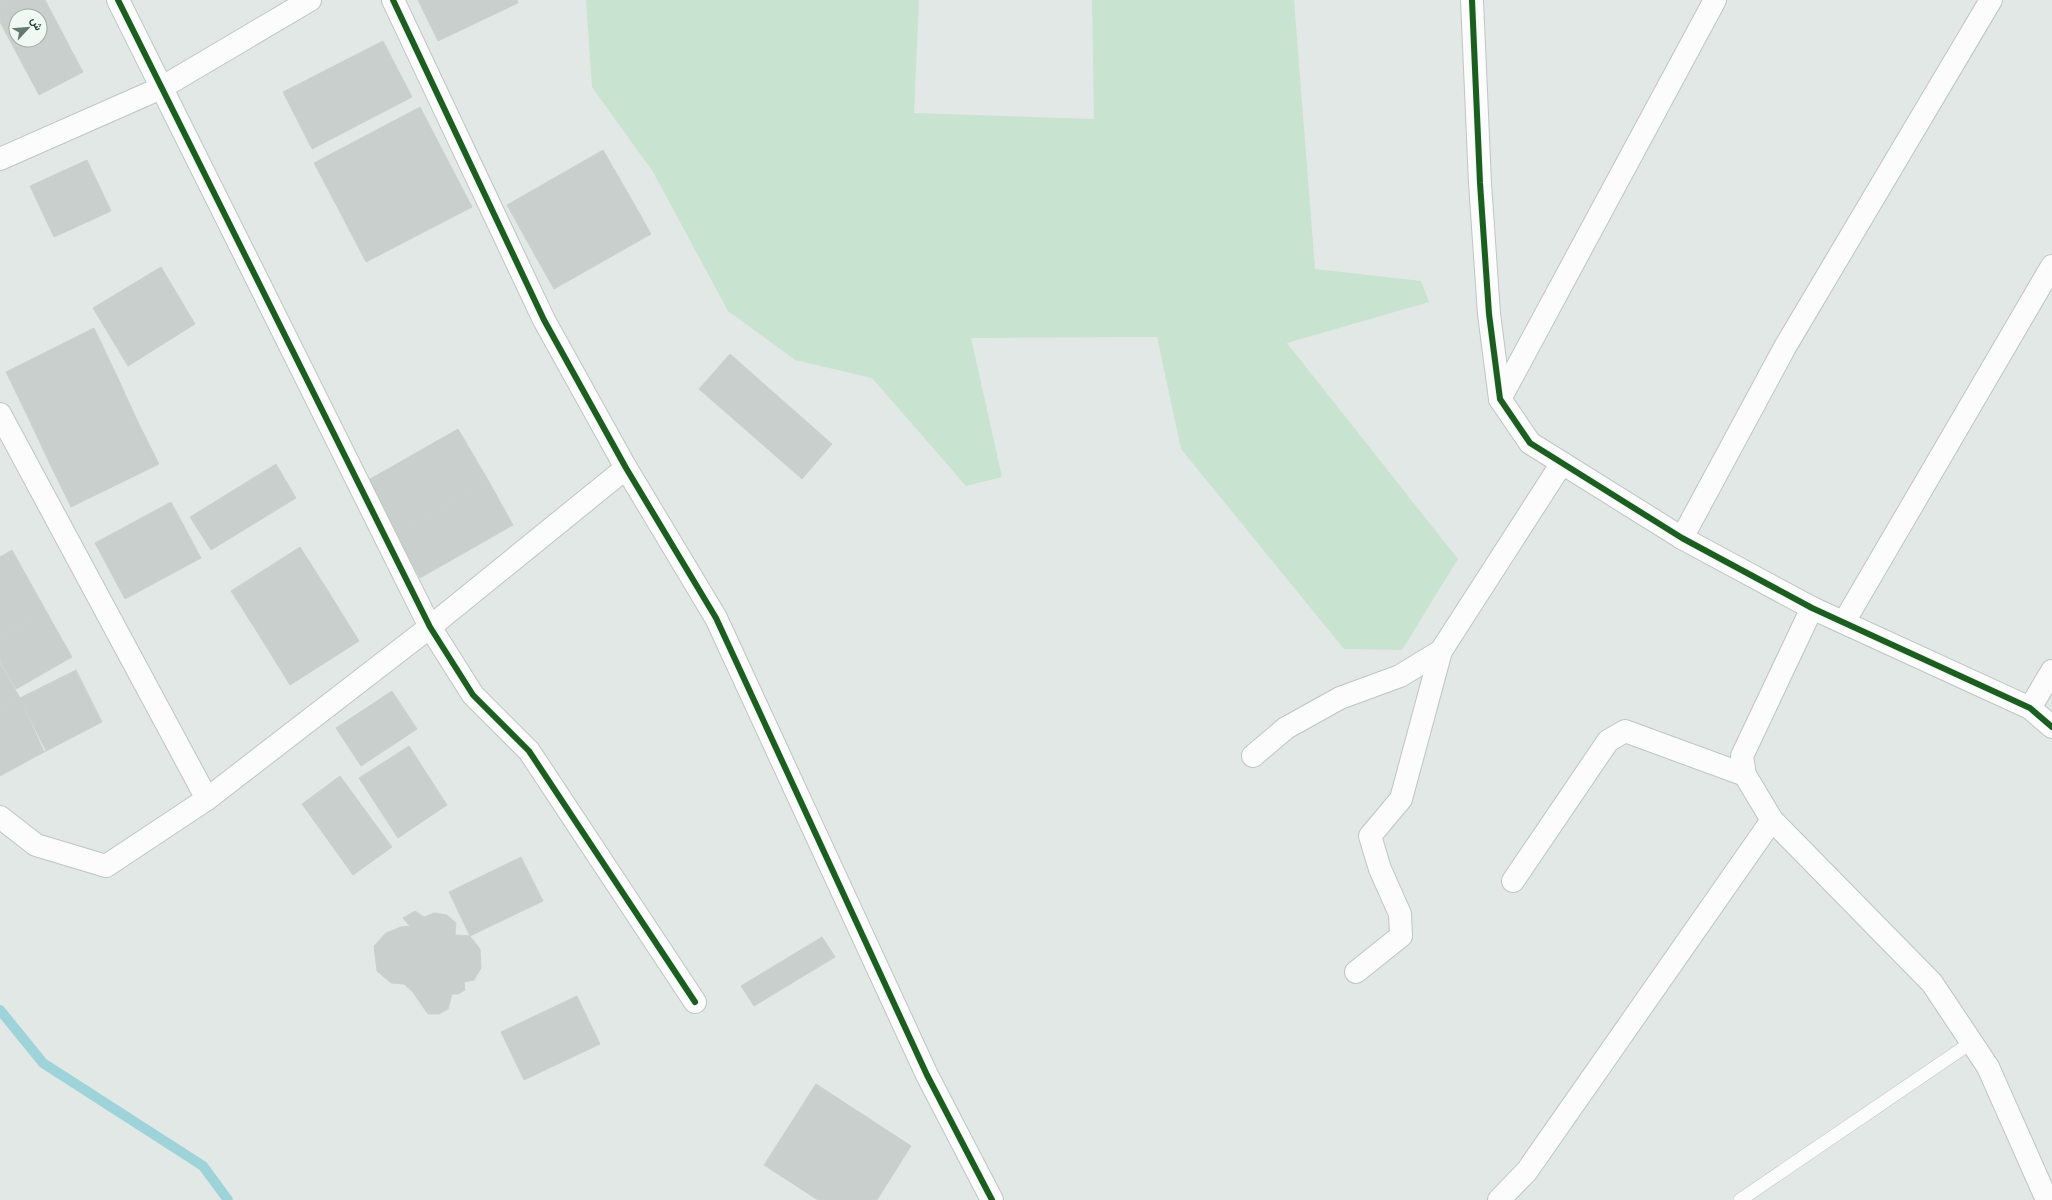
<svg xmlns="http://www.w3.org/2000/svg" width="2052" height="1200" viewBox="0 0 2052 1200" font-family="Arial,Vazirmatn,sans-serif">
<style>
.green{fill:#c9e3d1}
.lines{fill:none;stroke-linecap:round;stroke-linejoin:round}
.stream{stroke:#9fd3da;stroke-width:10}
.building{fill:#c9cfcc;stroke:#cbd1ce;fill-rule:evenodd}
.lane-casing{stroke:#bfc5c2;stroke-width:14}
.street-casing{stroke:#bfc5c2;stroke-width:24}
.lane{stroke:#fbfcfb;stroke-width:13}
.street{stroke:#fbfcfb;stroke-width:22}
.cycleway-casing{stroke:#eff8f3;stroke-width:8}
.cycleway{stroke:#1b5e20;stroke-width:6}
</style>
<rect width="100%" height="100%" fill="#e2e8e5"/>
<polygon class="green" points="586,0 919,0 914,113 1094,119 1092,0 1294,0 1315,269 1421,281 1429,302 1287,343 1458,559 1402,650 1344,649 1181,449 1157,337 971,338 1002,477 966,486 872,378 795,360 728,311 653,172 592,87"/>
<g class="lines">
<polyline class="stream" points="0,1010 43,1063 203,1166 228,1200"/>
</g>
<g class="building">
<path d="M0 0H45L83 72 39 95 0 22ZM16 16H40V40H16Z"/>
<polygon points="418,0 517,0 518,3 438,41"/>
<polygon points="383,41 412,97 312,149 283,92"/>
<polygon points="420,107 447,159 341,214 314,163"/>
<polygon points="603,150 629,195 532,250 507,205"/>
<polygon points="447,159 472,207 366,262 341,214"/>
<polygon points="87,160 111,211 54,237 30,186"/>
<polygon points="629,195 651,234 554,289 532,250"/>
<polygon points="161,267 195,324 128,366 93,308"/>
<polygon points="94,328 115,372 27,415 6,372"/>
<polygon points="730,354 832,444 802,479 699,389"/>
<polygon points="115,372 137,420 50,464 27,415"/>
<polygon points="137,420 159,464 71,507 50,464"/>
<polygon points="458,429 488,480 395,534 365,482"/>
<polygon points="276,464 296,498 211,550 190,517"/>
<polygon points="488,480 513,525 420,578 395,534"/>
<polygon points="171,502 201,558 125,599 95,543"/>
<polygon points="300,547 328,591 259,635 231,591"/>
<polygon points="12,550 46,611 0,637 0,557"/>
<polygon points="328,591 359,641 290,685 259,635"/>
<polygon points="46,611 72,657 16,689 0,661 0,637"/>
<polygon points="0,663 20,698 0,709"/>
<polygon points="76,670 102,722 46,751 20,698"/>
<polygon points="392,691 417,729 361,766 336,728"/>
<polygon points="20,698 44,752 46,751 0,776 0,709"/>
<polygon points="409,746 447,805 398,838 359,778"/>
<polygon points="340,776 392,847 353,875 302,804"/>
<polygon points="521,857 543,901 470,936 449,892"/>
<polygon points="415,911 424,917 434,913 447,915 456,923 455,935 470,936 480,949 481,968 474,980 464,982 465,990 458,994 452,994 448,1009 439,1014 428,1014 412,991 404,984 391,983 377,971 374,946 386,933 401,927 410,926 403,918"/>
<polygon points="822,937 835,957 754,1006 741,986"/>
<polygon points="577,996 600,1044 524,1080 501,1032"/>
<polygon points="816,1084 911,1146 877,1200 818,1200 764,1165"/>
</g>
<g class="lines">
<g class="lane-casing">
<polyline id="lane" points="1740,1200 1972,1042"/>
</g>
<g class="street-casing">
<g id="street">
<polyline points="118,0 430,627 473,695 529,751 695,1002"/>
<polyline points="393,0 544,320 626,468 716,618 927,1075 992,1200"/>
<polyline points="1472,0 1480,183 1489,314 1500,399 1530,443 1682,538 1812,608 2030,708 2052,727"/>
<polyline points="0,159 161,88 310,0"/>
<polyline points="1500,399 1715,0"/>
<polyline points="0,414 207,799 106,866 36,845 0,817"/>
<polyline points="1682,538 1785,347 1991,0"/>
<polyline points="1844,622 2052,266"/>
<polyline points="2030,708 2052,671"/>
<polyline points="1253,756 1286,728 1340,698 1400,676 1441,651 1562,463"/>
<polyline points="207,799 430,627 626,468"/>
<polyline points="1772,820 1932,983 1988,1067 2047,1200"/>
<polyline points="1513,881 1608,741 1625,731 1745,775"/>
<polyline points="1356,972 1401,936 1400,914 1380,869 1370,836 1401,799 1441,651"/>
<polyline points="1499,1200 1527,1171 1772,820 1745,775 1742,756 1812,608"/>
</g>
</g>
<use href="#lane" class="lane"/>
<use href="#street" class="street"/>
<g class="cycleway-casing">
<g id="cycleway">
<polyline points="118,0 430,627 473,695 529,751 695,1002"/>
<polyline points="393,0 544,320 626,468 716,618 927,1075 992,1200"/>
<polyline points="1472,0 1480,183 1489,314 1500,399 1530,443 1682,538 1812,608 2030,708 2052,727"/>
</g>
</g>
<use href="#cycleway" class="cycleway"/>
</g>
<g transform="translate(28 28) rotate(64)"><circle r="19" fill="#eff8f3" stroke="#9cada7"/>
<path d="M0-3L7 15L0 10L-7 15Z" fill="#637972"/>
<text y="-6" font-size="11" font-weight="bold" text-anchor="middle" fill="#1f3d34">ش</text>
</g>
</svg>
